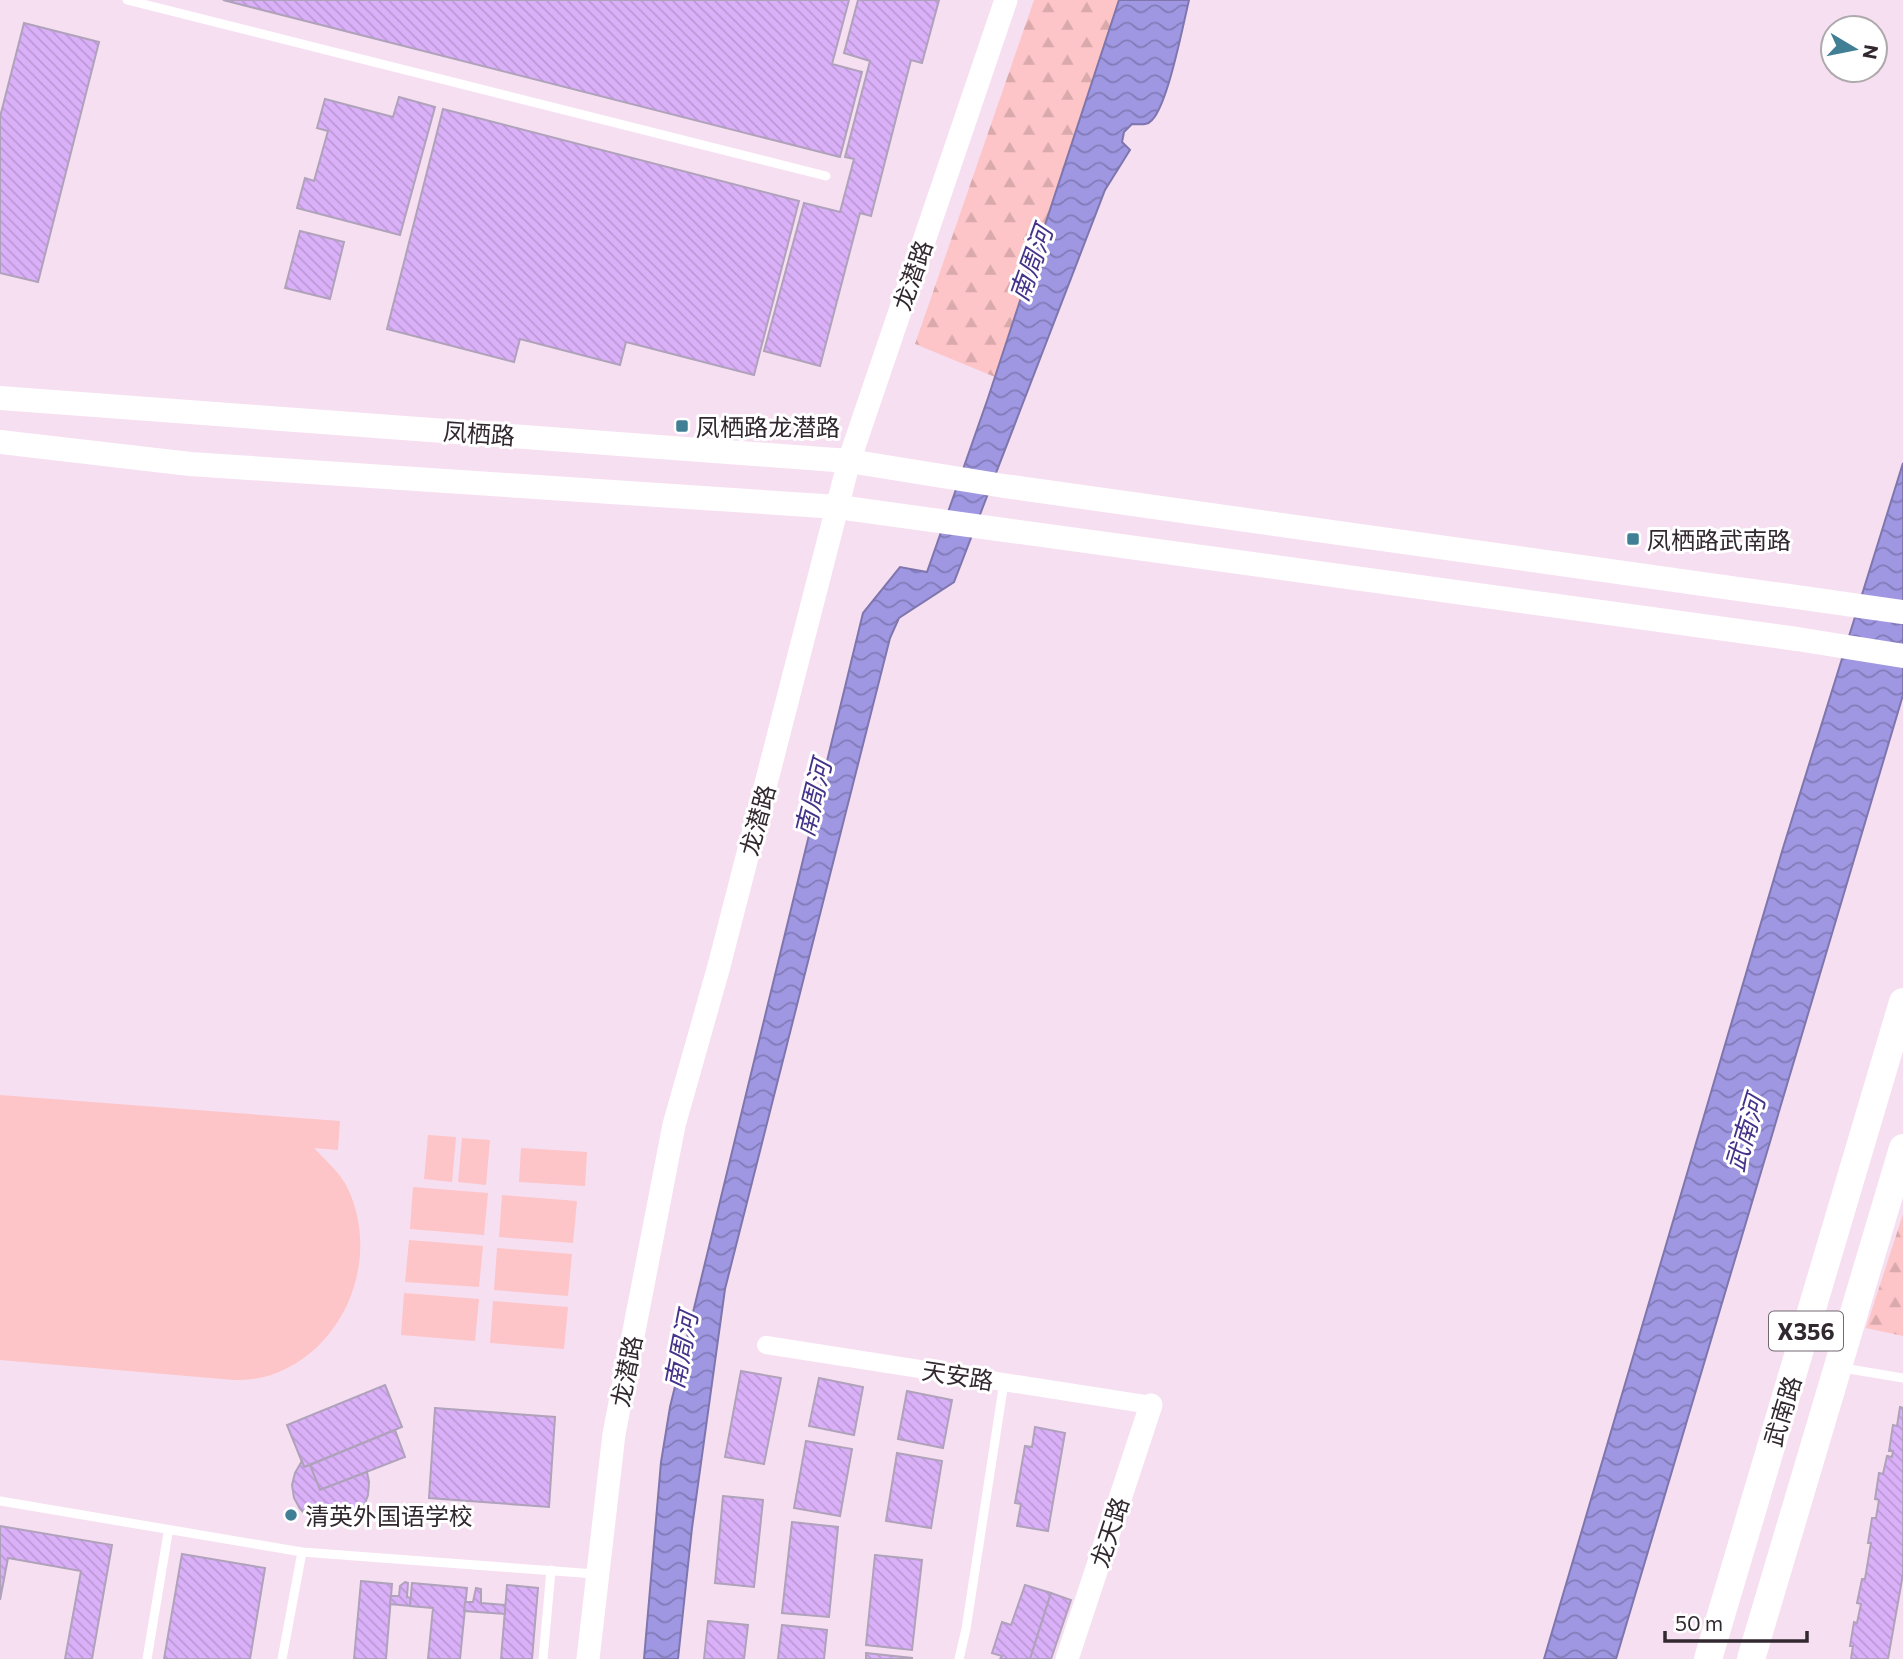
<svg xmlns="http://www.w3.org/2000/svg" width="1903" height="1659" viewBox="0 0 1903 1659" font-family="Commissioner,'Noto Sans SC',sans-serif">
<style>
.forest{fill:url(#forest-firs)}
.pitch{fill:#fdc5c7}
.water{fill:url(#water-waves);stroke:#7e76ad;stroke-width:2}
.building{fill:url(#building-back-hatch);stroke:#afa2ba;stroke-width:2}
.lines{fill:none;stroke-linecap:round;stroke-linejoin:round}
.service{stroke:#fff;stroke-width:9}
.minor{stroke:#fff;stroke-width:18}
.tertiary{stroke:#fff;stroke-width:23}
.secondary{stroke:#fff;stroke-width:24}
.primary{stroke:#fff;stroke-width:28}
.poi-dot{fill:#407f94;stroke:#fff;stroke-width:2.5}
.labels{text-anchor:middle;dominant-baseline:central;stroke-width:6;stroke-linejoin:round;paint-order:stroke}
.shield{fill:#fff;stroke:#70696e;stroke-width:2}
.shield-label{font-size:23px;font-weight:bold;fill:#322930}
.street-label{font-size:24px;fill:#322930;stroke:#fff}
.poi-label{font-size:24px;fill:#322930;stroke:#fff;text-anchor:start}
.water-label{font-size:26px;font-style:italic;fill:#453289;stroke:#fff}
</style>
<defs>
<pattern id="forest-firs" width="22" height="20" patternUnits="userSpaceOnUse" patternTransform="scale(1.75)"><rect width="22" height="20" fill="#fdc5c7"/><path d="M5 1l3.5 6h-7zM16 11l3.5 6h-7z" fill="#d9a9ab"/></pattern>
<pattern id="water-waves" width="16" height="10" patternUnits="userSpaceOnUse" patternTransform="scale(1.75)"><rect width="16" height="10" fill="#9f97e2"/><path d="M0 5q4-4 8 0t8 0" fill="none" stroke="#827bb8"/></pattern>
<pattern id="building-back-hatch" width="6" height="6" patternUnits="userSpaceOnUse" patternTransform="scale(1.75)"><rect width="6" height="6" fill="#dab1f9"/><path d="M-1 5l2 2M0 0l6 6M5-1l2 2" fill="none" stroke="#bc98d6"/></pattern>
</defs>
<rect width="100%" height="100%" fill="#f7dff2"/>
<g class="forest">
<polygon points="1034,0 1119,0 995,377 915,344"/>
<polygon points="1903,1214 1903,1336 1866,1328"/>
</g>
<g class="pitch">
<path d="M0 1095 340 1121 338 1150 314 1148C326 1161 341 1173 348 1189 381 1259 345 1350 271 1375 259 1379 246 1380 234 1380L0 1360Z"/>
<polygon points="428,1135 456,1137 452,1182 424,1179"/>
<polygon points="462,1138 490,1140 486,1185 458,1182"/>
<polygon points="521,1148 587,1152 585,1186 519,1182"/>
<polygon points="413,1187 488,1193 484,1235 410,1229"/>
<polygon points="502,1195 577,1201 573,1243 499,1237"/>
<polygon points="409,1240 483,1246 479,1287 405,1282"/>
<polygon points="497,1248 572,1254 568,1296 494,1290"/>
<polygon points="404,1293 479,1299 475,1341 401,1335"/>
<polygon points="493,1301 568,1307 564,1349 490,1343"/>
</g>
<g class="water">
<path d="M1119 0H1189C1183 25 1168 104 1152 120 1147 126 1140 124 1132 124L1124 132 1122 142 1130 150 1105 190 954 582 899 618 890 638 725 1289 692 1528 678 1659H644L661 1462 670 1407 863 613 900 567 927 572 988 398Z"/>
<polygon points="1903,463 1903,695 1616,1659 1544,1659 1783,848"/>
</g>
<g class="building">
<polygon points="223,0 849,0 832,64 862,72 840,157"/>
<polygon points="858,0 939,0 922,63 911,60 871,216 860,213 820,366 764,351 804,203 840,212 854,159 845,157 870,61 844,53"/>
<polygon points="24,23 99,42 38,282 0,273 0,117"/>
<polygon points="399,97 435,107 400,235 297,208 305,178 314,181 328,131 317,128 325,99 393,117"/>
<polygon points="443,109 799,201 754,375 626,342 620,365 520,339 514,362 387,329"/>
<polygon points="300,231 344,242 330,299 285,288"/>
<polygon points="741,1371 781,1378 764,1464 725,1457"/>
<polygon points="819,1378 863,1387 854,1435 809,1426"/>
<polygon points="385,1385 402,1427 304,1467 287,1425"/>
<polygon points="907,1391 952,1400 943,1448 898,1439"/>
<polygon points="1900,1407 1903,1408 1903,1574 1888,1659 1851,1659 1853,1646 1850,1646 1854,1622 1857,1623 1861,1604 1857,1603 1862,1579 1865,1579 1871,1543 1868,1543 1872,1518 1876,1518 1879,1500 1875,1499 1879,1473 1883,1474 1887,1456 1892,1457 1893,1451 1889,1451 1893,1425 1897,1426"/>
<polygon points="435,1408 555,1417 549,1507 429,1498"/>
<polygon points="1035,1427 1065,1433 1048,1531 1017,1526 1021,1504 1015,1503 1025,1446 1032,1447"/>
<polygon points="395,1430 405,1457 320,1490 310,1465"/>
<polygon points="806,1441 852,1449 840,1516 794,1508"/>
<polygon points="897,1453 942,1461 931,1528 886,1521"/>
<polygon points="302,1461 304,1467 310,1465 320,1490 367,1472 369,1482 368,1495 364,1506 355,1516 345,1522 332,1524 320,1523 309,1518 300,1509 294,1498 292,1485 295,1473"/>
<polygon points="723,1496 763,1500 754,1587 715,1583"/>
<polygon points="792,1522 838,1527 829,1617 782,1613"/>
<polygon points="0,1526 112,1545 92,1659 65,1659 81,1571 8,1558 0,1600"/>
<polygon points="182,1554 265,1568 250,1659 164,1659"/>
<polygon points="875,1555 922,1560 912,1650 866,1645"/>
<polygon points="361,1581 392,1584 386,1659 354,1659"/>
<polygon points="405,1582 408,1583 407,1597 411,1598 410,1606 390,1604 391,1596 399,1596 400,1586"/>
<polygon points="412,1583 467,1588 460,1659 428,1659 433,1608 410,1606"/>
<polygon points="507,1585 538,1588 532,1659 501,1659"/>
<polygon points="1025,1585 1051,1593 1030,1659 1000,1659 1002,1656 992,1653 1002,1622 1011,1625"/>
<polygon points="476,1588 481,1589 481,1603 505,1605 505,1614 464,1611 465,1602 473,1602"/>
<polygon points="1051,1593 1071,1600 1051,1659 1030,1659"/>
<polygon points="708,1621 748,1625 744,1659 704,1659"/>
<polygon points="782,1625 827,1630 824,1659 778,1659"/>
<polygon points="866,1653 912,1658 912,1659 866,1659"/>
</g>
<g class="lines">
<g class="service">
<polyline points="127,0 826,176"/>
<polyline points="1843,1368 1903,1378"/>
<polyline points="0,1501 302,1552 595,1574"/>
<polyline points="147,1659 168,1533"/>
<polyline points="282,1659 302,1552"/>
<polyline points="543,1659 551,1570"/>
<polyline points="959,1659 966,1629 1004,1382"/>
</g>
<polyline class="minor" points="766,1345 1151,1405"/>
<g class="tertiary">
<polyline points="588,1659 614,1434 674,1125 719,966 849,461 1006,0"/>
<polyline points="1067,1659 1151,1405"/>
</g>
<g class="secondary">
<polyline points="0,398 849,461 1004,486 1903,612"/>
<polyline points="0,442 190,464 838,507 1797,639 1903,656"/>
</g>
<g class="primary">
<polyline points="1708,1659 1903,1002"/>
<polyline points="1751,1659 1903,1148"/>
</g>
</g>
<g class="poi-dot">
<rect x="675" y="419" width="14" height="14" rx="3.5"/>
<rect x="1626" y="532" width="14" height="14" rx="3.5"/>
<circle cx="291" cy="1515" r="7"/>
</g>
<g class="labels">
<rect class="shield" x="1769" y="1311.5" width="74" height="39" rx="5"/>
<g class="shield-label">
<text x="1806" y="1331">X356</text>
</g>
<g class="street-label">
<text transform="translate(912 275) rotate(-71)">龙潜路</text>
<text transform="translate(479 433) rotate(4)">凤栖路</text>
<text transform="translate(757 820) rotate(-75)">龙潜路</text>
<text transform="translate(626 1371) rotate(-79)">龙潜路</text>
<text transform="translate(958 1375) rotate(9)">天安路</text>
<text transform="translate(1782 1411) rotate(-73)">武南路</text>
<text transform="translate(1109 1532) rotate(-72)">龙天路</text>
</g>
<g class="poi-label">
<text x="696" y="426">凤栖路龙潜路</text>
<text x="1647" y="539">凤栖路武南路</text>
<text x="305" y="1515">清英外国语学校</text>
</g>
<g class="water-label">
<text transform="translate(1030 263) rotate(-70)">南周河</text>
<text transform="translate(812 798) rotate(-76)">南周河</text>
<text transform="translate(1744 1133) rotate(-73)">武南河</text>
<text transform="translate(680 1350) rotate(-79)">南周河</text>
</g>
</g>
<g transform="translate(1854 49) rotate(100)"><circle r="33" fill="#ffffff" stroke="#ada9ac" stroke-width="2"/>
<path d="M0-5L12 26L0 18L-12 26Z" fill="#407f94"/>
<text y="-10" font-size="19" font-weight="bold" text-anchor="middle" fill="#322930">N</text>
</g>
<path d="M1665 1631v10h142v-10" fill="none" stroke="#322930" stroke-width="3.5"/>
<text x="1675" y="1631" font-size="21" fill="#322930" stroke="#ffffff" stroke-width="5" paint-order="stroke">50 m</text>
</svg>
